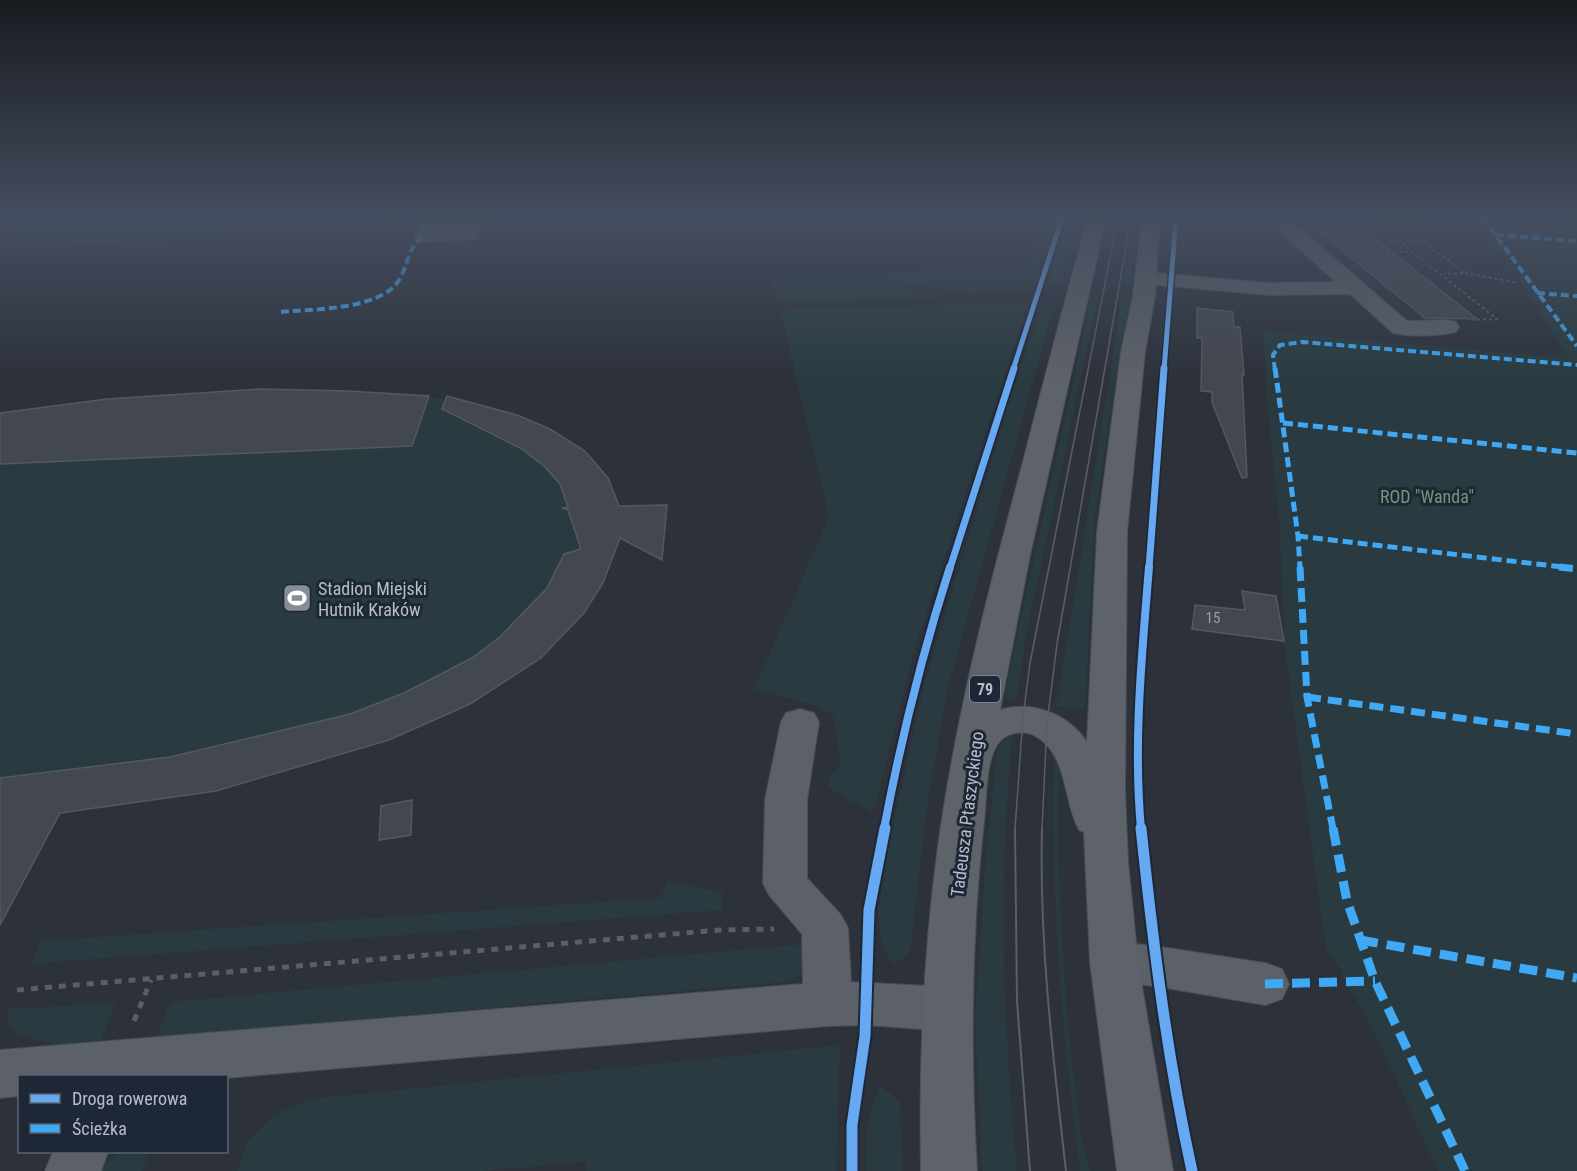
<svg xmlns="http://www.w3.org/2000/svg" width="1577" height="1171" viewBox="0 0 1577 1171" font-family="'Roboto Condensed',sans-serif">
<style>
.green{fill:#293b40}
.building{fill:#43474f;stroke:#535961;stroke-width:1.5}
.lines{fill:none;stroke-linecap:round;stroke-linejoin:round}
.minor-casing{stroke:#4a4d54;stroke-width:2}
.major-casing{stroke:#494e57;stroke-width:2}
.path-far1{stroke:#595f64;stroke-width:2;stroke-dasharray:3 3;stroke-linecap:butt}
.path{stroke:#595f64;stroke-width:5;stroke-dasharray:7 7;stroke-linecap:butt}
.minor{fill:#5c6068;fill-rule:evenodd}
.major{fill:#5e6269;fill-rule:evenodd}
.tram-far1{stroke:#5a5e66;stroke-width:1.5}
.tram{stroke:#5a5e66;stroke-width:2}
.quiet-far3{stroke:#3fa9f5;stroke-width:4;stroke-dasharray:8 4;stroke-linecap:butt}
.quiet-far2{stroke:#3fa9f5;stroke-width:5;stroke-dasharray:10 5;stroke-linecap:butt}
.quiet-far1{stroke:#3fa9f5;stroke-width:7;stroke-dasharray:14 7;stroke-linecap:butt}
.quiet{stroke:#3fa9f5;stroke-width:9;stroke-dasharray:18 9;stroke-linecap:butt}
.cycleway-far3-casing{stroke:#1e2735;stroke-width:8}
.cycleway-far2-casing{stroke:#1e2735;stroke-width:10}
.cycleway-far1-casing{stroke:#1e2735;stroke-width:12}
.cycleway-casing{stroke:#1e2735;stroke-width:15}
.cycleway-far3{stroke:#66a8f1;stroke-width:5}
.cycleway-far2{stroke:#66a8f1;stroke-width:7}
.cycleway-far1{stroke:#66a8f1;stroke-width:8}
.cycleway{stroke:#66a8f1;stroke-width:11}
.labels{text-anchor:middle;dominant-baseline:central;stroke-width:6;stroke-linejoin:round;paint-order:stroke}
.number-label{font-size:15px;fill:#99a0ab}
.shield{fill:#1e2735;stroke:#88909d;stroke-width:1.5}
.shield-label{font-size:16px;font-weight:bold;fill:#b6bdca}
.park-label{font-size:18px;fill:#6d9b79;stroke:#1e2735}
.poi-label{font-size:18px;fill:#b6bdca;stroke:#1e2735;text-anchor:start}
.street-label{font-size:18px;fill:#b6bdca;stroke:#1e2735}
</style>
<rect width="100%" height="100%" fill="#2c313a"/>
<g class="green">
<polygon points="37,218 397,218 388,230 0,249 0,243"/>
<polygon points="1045,218 1057,218 1033,293 967,295 871,274 1028,266"/>
<polygon points="1067,218 1079,218 1060,285 1048,284"/>
<polygon points="1136,218 1140,218 1133,267 1132,287 1123,286"/>
<path d="M1470 218H1577V1171H1438C1409 1110 1384 1047 1350 989 1341 974 1339 961 1326 950L1284 641 1280 533 1267 402 1264 331 1555 357 1565 353 1528 293Z"/>
<polygon points="1377,220 1422,220 1441,233 1394,234"/>
<polygon points="853,275 943,297 779,302 771,279"/>
<polygon points="1090,292 1099,293 1026,636 1017,700 1007,698 1005,695 1012,659 1087,317"/>
<polygon points="1122,296 1131,297 1120,352 1095,516 1085,708 1080,710 1056,706 1056,700 1058,699"/>
<polygon points="1028,303 913,654 873,813 829,788 829,775 841,766 833,715 818,706 754,689 829,517 780,310"/>
<polygon points="1042,305 1050,308 1052,313 947,691 928,800 910,953 892,965 881,940 878,913 890,839 906,767 925,682 1009,403"/>
<polygon points="258,389 348,391 422,396 474,403 517,415 550,429 585,451 608,478 618,505 618,544 603,583 584,613 541,658 389,740 216,791 0,820 0,413 107,399"/>
<path d="M1012 738C998 881 1003 1026 1017 1171H982L975 1021 985 870 997 750 1005 739Z"/>
<path d="M1054 754 1059 757 1058 851 1063 958 1069 1037 1082 1140 1090 1171H1080C1062 1032 1050 894 1054 754Z"/>
<polygon points="667,882 722,892 722,910 30,964 41,941 660,898"/>
<polygon points="805,944 808,966 802,975 784,982 157,1037 170,1002"/>
<path d="M115 1003 100 1044C69 1044 35 1048 9 1028L8 1009Z"/>
<polygon points="840,1045 836,1171 586,1171 586,1162 484,1171 237,1171 247,1142 273,1115 310,1099"/>
<path d="M881 1086 900 1102 903 1171H866C866 1138 865 1115 881 1086Z"/>
<polygon points="119,1152 149,1152 143,1171 96,1171"/>
</g>
<g class="building">
<polygon points="1317,230 1364,230 1477,319 1425,318"/>
<polygon points="1197,308 1233,312 1234,327 1240,327 1244,375 1242,374 1247,477 1242,478 1212,402 1212,392 1201,391 1202,338 1197,338"/>
<polygon points="258,389 348,391 429,396 412,446 0,464 0,413 107,399"/>
<polygon points="447,396 517,415 550,429 585,451 608,478 619,506 667,505 662,560 620,538 603,583 584,613 541,658 470,704 389,740 216,791 60,813 0,925 0,778 170,757 350,714 404,693 472,658 501,636 547,588 564,554 581,549 568,510 563,508 568,507 560,484 545,467 522,449 442,409"/>
<polygon points="1242,591 1276,596 1284,641 1192,629 1195,605 1245,610"/>
<polygon points="412,800 411,835 379,840 381,806"/>
</g>
<g class="lines">
<g class="minor-casing">
<g id="minor">
<path d="M426 218H482L484 221 475 239 424 242 417 240 414 236ZM439 227H463L461 229 437 230Z"/>
<path d="M1290 224 1297 226 1407 321 1448 320 1456 322 1459 327 1456 332C1438 336 1411 337 1393 333L1350 294 1269 295 1145 284 1138 282 1134 278 1138 274 1145 272 1269 283 1336 282 1283 234 1280 230 1283 226Z"/>
<polygon points="800,709 814,713 819,722 807,800 807,878 841,915 848,928 851,982 948,987 965,994 973,1009 965,1024 948,1031 867,1025 828,1026 226,1078 20,1076 20,1096 0,1098 0,1050 803,984 802,934 769,895 763,883 765,800 781,722 786,713"/>
<polygon points="1114,942 1155,946 1265,963 1282,969 1289,984 1282,999 1265,1005 1155,986 1114,982 1097,976 1090,962 1097,948"/>
<polygon points="53,1152 108,1152 101,1171 45,1171"/>
</g>
</g>
<g class="major-casing">
<path id="major" d="M1088 218H1106L1030 555 1000 710C1033 700 1068 714 1087 742L1097 532 1121 352 1133 296 1142 218H1160L1155 296 1145 352 1127 532 1125 791 1128 862 1138 962 1173 1171H1117L1090 962 1084 832 1079 830C1063 801 1068 756 1037 737 1025 729 1005 732 997 745 985 765 987 798 984 821 971 938 970 1054 977 1171H921C919 1065 923 960 937 854 954 725 986 599 1020 473 1042 388 1064 302 1088 218Z"/>
</g>
<g class="path-far1">
<polyline points="1369,218 1377,224"/>
<polyline points="1317,221 1328,218"/>
<polyline points="1325,225 1377,224 1497,319 1473,320"/>
<polyline points="1400,240 1421,240 1465,273 1444,274"/>
<polyline points="1387,252 1413,252"/>
<polyline points="1465,273 1518,283"/>
</g>
<g class="path">
<polyline points="17,990 720,930 774,929"/>
<polyline points="134,1021 151,980"/>
</g>
<use href="#minor" class="minor"/>
<use href="#major" class="major"/>
<g class="tram-far1">
<polyline points="1015,829 1023,717 1030,663 1118,218"/>
<polyline points="1042,829 1047,723 1057,644 1131,218"/>
</g>
<g class="tram">
<polyline points="1015,828 1017,1001 1030,1171"/>
<path d="M1042 828C1039 942 1053 1057 1066 1171"/>
</g>
<g class="quiet-far3">
<polyline points="1483,218 1577,346"/>
<polyline points="1496,235 1577,241"/>
<polyline points="1537,293 1577,296"/>
<path d="M281 312C313 309 381 310 399 280 409 264 407 247 424 236"/>
<polyline points="1275,370 1273,355 1280,345 1303,342 1577,365"/>
</g>
<g class="quiet-far2">
<polyline points="1275,368 1298,536 1300,568"/>
<polyline points="1283,423 1577,453"/>
<polyline points="1298,536 1571,568"/>
</g>
<g class="quiet-far1">
<polyline points="1300,567 1307,697 1333,829"/>
<polyline points="1559,567 1577,569"/>
<polyline points="1307,697 1577,734"/>
</g>
<g class="quiet">
<polyline points="1333,828 1347,901 1375,981 1465,1171"/>
<polyline points="1360,940 1577,978"/>
<polyline points="1265,984 1375,981"/>
</g>
<g class="cycleway-far3-casing">
<g id="cycleway-far3">
<polyline points="1013,370 1062,218"/>
<polyline points="1164,370 1176,218"/>
</g>
</g>
<g class="cycleway-far2-casing">
<g id="cycleway-far2">
<polyline points="950,568 1014,368"/>
<polyline points="1149,568 1164,368"/>
</g>
</g>
<g class="cycleway-far1-casing">
<g id="cycleway-far1">
<path d="M884 829C901 739 922 654 950 567"/>
<path d="M1141 829C1133 742 1142 654 1149 567"/>
</g>
</g>
<g class="cycleway-casing">
<g id="cycleway">
<path d="M1141 828C1153 943 1167 1057 1192 1171"/>
<polyline points="852,1171 852,1125 865,1036 869,910 885,828"/>
</g>
</g>
<use href="#cycleway-far3" class="cycleway-far3"/>
<use href="#cycleway-far2" class="cycleway-far2"/>
<use href="#cycleway-far1" class="cycleway-far1"/>
<use href="#cycleway" class="cycleway"/>
</g>
<linearGradient id="sky" x2="0" y2="1"><stop stop-color="#181b20"/><stop offset="0.57" stop-color="#454e60"/><stop offset="1" stop-color="#454e60" stop-opacity="0"/></linearGradient>
<rect width="1577" height="382" fill="url(#sky)"/>
<defs>
<g id="stadium-square" transform="scale(1.5)"><rect x="-9" y="-9" width="18" height="18" rx="4" fill="#868c98" stroke="#1e2735"/><path d="M0-5a6.5 5 0 1 0 0 10a6.5 5 0 1 0 0-10ZM-3.5-1.8h7v3.6h-7Z" fill="#fff"/></g>
</defs>
<g fill-rule="evenodd">
<use href="#stadium-square" x="297" y="598"/>
</g>
<g class="labels">
<g class="number-label">
<text x="1213" y="618">15</text>
</g>
<rect class="shield" x="970" y="676" width="30" height="26" rx="4.5"/>
<g class="shield-label">
<text x="985" y="689">79</text>
</g>
<g class="park-label">
<text x="1427" y="496">ROD "Wanda"</text>
</g>
<g class="poi-label">
<text x="318" y="588">Stadion Miejski<tspan x="318" dy="21">Hutnik Kraków</tspan></text>
</g>
<g class="street-label">
<text transform="translate(967 814) rotate(-83)">Tadeusza Ptaszyckiego</text>
</g>
</g>
<rect x="18" y="1075" width="210" height="78" fill="#1e2735" stroke="#5b6371" stroke-width="1.5"/>
<rect x="30" y="1094" width="30" height="9" fill="#66a8f1" stroke="#5b6371" stroke-width="1.5"/>
<text x="72" y="1105" font-size="18" fill="#b6bdca">Droga rowerowa</text>
<rect x="30" y="1124" width="30" height="9" fill="#3fa9f5" stroke="#5b6371" stroke-width="1.5"/>
<text x="72" y="1135" font-size="18" fill="#b6bdca">Ścieżka</text>
</svg>
